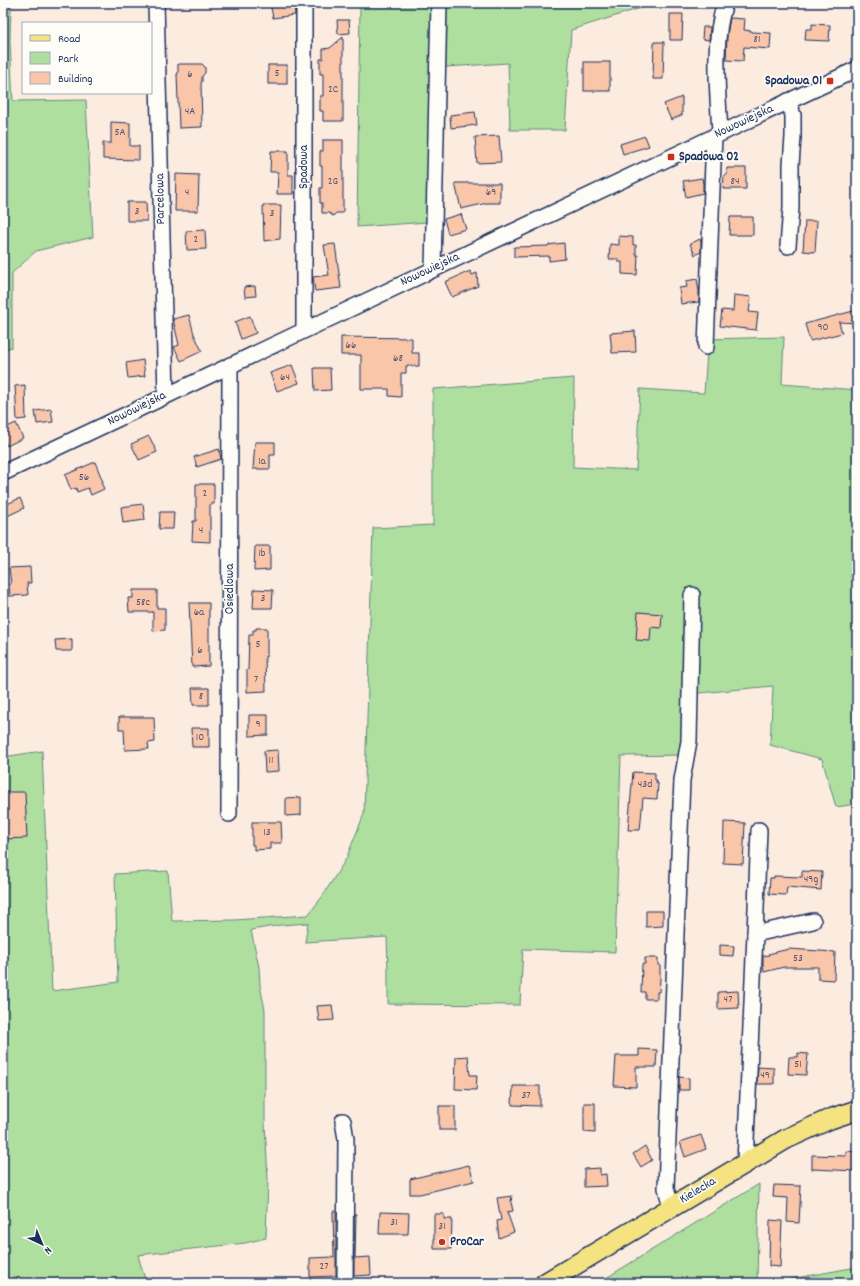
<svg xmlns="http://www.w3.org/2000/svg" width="860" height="1286" viewBox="0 0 860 1286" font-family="Dekko,sans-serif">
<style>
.green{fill:#aedf9f;stroke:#64877e}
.building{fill:#fac6aa;stroke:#1b2f5e}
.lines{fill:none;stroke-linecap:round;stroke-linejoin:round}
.minor-casing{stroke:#1b2f5e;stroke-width:18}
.major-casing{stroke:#1b2f5e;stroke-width:22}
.minor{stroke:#fdfcf7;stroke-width:15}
.major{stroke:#f5e382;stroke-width:19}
.poi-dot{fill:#c8321e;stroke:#fdfcf7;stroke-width:1.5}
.labels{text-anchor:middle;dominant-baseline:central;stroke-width:3.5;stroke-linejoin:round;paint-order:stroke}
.number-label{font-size:11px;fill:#535571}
.poi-label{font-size:13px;font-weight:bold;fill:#1b2f5e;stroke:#fdfcf7;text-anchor:start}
.street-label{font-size:13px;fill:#1b2f5e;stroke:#fdfcf7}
</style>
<rect width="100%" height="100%" fill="#fcece0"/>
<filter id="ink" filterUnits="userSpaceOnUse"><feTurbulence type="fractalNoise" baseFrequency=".025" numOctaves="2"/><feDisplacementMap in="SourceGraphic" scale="8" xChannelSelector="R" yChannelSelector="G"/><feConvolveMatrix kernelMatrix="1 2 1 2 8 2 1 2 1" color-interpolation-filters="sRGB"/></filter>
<g filter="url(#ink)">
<g class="green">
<polygon points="3,3 36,3 11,5 10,42 13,101 86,100 93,237 36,251 12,273 12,347 3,350"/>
<polygon points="360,3 647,3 647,6 571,30 565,130 510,130 508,63 431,68 428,222 357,227"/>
<path d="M784 337 782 384 857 390V804L836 807 822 759 770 745 773 686 689 694 684 755 621 756 615 952 523 949 520 1005 388 1004C388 981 388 959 387 937L305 942 308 923 281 925 251 930 259 967 260 985 265 1010V1124L268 1179 266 1238 245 1243 138 1255 146 1283H3V757L42 751 52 991 118 982 115 874 168 871 172 921 234 920 308 915 322 897 346 859 364 814 373 528 433 525V389L574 378 573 467 636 470 640 389 704 393 708 339Z"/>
<polygon points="759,1184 757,1283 598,1283"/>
<polygon points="857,1267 857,1283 768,1283"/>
</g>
<g class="building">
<polygon points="270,3 294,3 295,15 273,18"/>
<polygon points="670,14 683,14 682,40 670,40"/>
<polygon points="730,18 745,19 744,30 752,31 752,32 771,33 770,49 744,47 743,61 726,60 727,35"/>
<polygon points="337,20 349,20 350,33 338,34"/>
<polygon points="812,24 830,25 829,41 805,40 806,29 812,29"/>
<polygon points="703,27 710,27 709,40 702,39"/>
<polygon points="343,37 343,121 323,121 323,111 320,111 320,96 323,96 323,74 320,74 320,59 323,59 323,49 330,48"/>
<polygon points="654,42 664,42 663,79 653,79"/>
<rect x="584" y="62" width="26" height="29"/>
<polygon points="178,64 202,64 205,67 205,73 202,76 202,82 201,82 202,127 179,128 177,74 178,74"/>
<rect x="268" y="65" width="19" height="19"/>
<polygon points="682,97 682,115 671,120 664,104"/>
<polygon points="475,112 477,125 451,128 450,115"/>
<polygon points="111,122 130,123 130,146 139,146 139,160 103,159 103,143 111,143"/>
<polygon points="499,136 501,162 477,163 475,137"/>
<polygon points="645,136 649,146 623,154 620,144"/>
<polygon points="343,140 343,213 336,213 333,216 329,213 322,213 322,203 320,203 320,188 322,188 322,166 320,166 320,151 323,151 323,140"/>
<polygon points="271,151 288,151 288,175 293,175 293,194 277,194 278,172 270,172"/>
<polygon points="727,168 746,168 746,189 723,189 724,175 727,175"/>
<polygon points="176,174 199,175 198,211 175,211"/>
<polygon points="702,178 703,184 703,193 686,197 683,181"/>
<polygon points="455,183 500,183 500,203 487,203 461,209"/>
<polygon points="127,202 146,202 147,221 127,221"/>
<polygon points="263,205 281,205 280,239 264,241"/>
<polygon points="461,214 466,229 448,234 444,219"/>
<polygon points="730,217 753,217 753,235 729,235"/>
<polygon points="805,221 817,221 815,252 803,251"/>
<polygon points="205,230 206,249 187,250 186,231"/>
<polygon points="619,236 633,237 633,245 636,245 636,255 638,255 637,275 622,274 622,262 618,262 618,259 609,259 610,244 619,245"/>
<polygon points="700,239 701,242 701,252 695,255 690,244"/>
<polygon points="564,243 565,259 549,261 549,256 514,257 514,247 548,246 548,245"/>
<polygon points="335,244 341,288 315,291 313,277 329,275 324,245"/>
<polygon points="470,271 472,275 477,273 478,286 452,297 445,282"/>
<polygon points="697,279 699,291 699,302 681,304 679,288 687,287 686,281"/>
<polygon points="255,286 256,296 245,297 244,287"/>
<polygon points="734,295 751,297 749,312 758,313 756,330 720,326 722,310 733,311"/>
<polygon points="857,310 857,323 839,322 842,333 810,341 805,324"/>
<polygon points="189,315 194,334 202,351 181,361 174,347 179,345 173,319"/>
<polygon points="250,316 256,333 241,339 235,322"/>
<polygon points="635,331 636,352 612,353 610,333"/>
<polygon points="341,337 412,338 412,353 419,353 419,366 406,366 406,373 401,373 401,397 389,396 389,389 361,389 361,355 341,355"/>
<polygon points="143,360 145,376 128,378 126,363"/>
<polygon points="292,365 299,383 277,391 270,373"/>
<polygon points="314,368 330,368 331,390 315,391"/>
<polygon points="25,385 26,419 17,420 15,386"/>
<polygon points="51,409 53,422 37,424 35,411"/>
<polygon points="16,423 23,438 7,446 3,439 3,429"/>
<polygon points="149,436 157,452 139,460 131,444"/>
<polygon points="255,442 275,442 275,455 270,455 270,469 253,469"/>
<polygon points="219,449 221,459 197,467 194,457"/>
<polygon points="95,462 103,482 101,482 104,489 91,495 88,488 77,492 76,488 71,490 65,475"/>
<polygon points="196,484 214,484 214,504 210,504 210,542 192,541 193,521 196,521"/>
<polygon points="20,498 24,508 3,518 3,506"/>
<polygon points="143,504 145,520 123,523 121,507"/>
<polygon points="160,512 174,512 173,529 159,529"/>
<polygon points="255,546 270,546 270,570 254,571"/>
<polygon points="30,567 31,583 27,583 28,595 10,596 9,584 11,584 9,568"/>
<polygon points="254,589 273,590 272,608 253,608"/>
<polygon points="133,590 157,590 157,608 165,608 165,630 153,631 153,612 129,612 128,598 133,598"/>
<polygon points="189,603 209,603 209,666 192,667"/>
<polygon points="638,612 662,614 661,628 651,627 650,641 636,640"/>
<polygon points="256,628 267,628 267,656 265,656 266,691 247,692 247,670 248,670 249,635 253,635 253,630 256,630"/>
<polygon points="72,639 72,651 56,651 55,640"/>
<polygon points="192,688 209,688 209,705 193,705"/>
<polygon points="249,715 268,715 268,735 249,736"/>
<polygon points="119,717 154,717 155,742 148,743 149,749 125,750 124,729 119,729"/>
<polygon points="191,728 209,728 209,747 192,747"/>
<polygon points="278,750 279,771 265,772 264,751"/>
<polygon points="633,772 655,773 655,780 657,780 656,783 658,783 657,799 643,798 640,830 628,830"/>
<polygon points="3,792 25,792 27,838 3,839"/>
<polygon points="301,797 301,815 286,816 286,798"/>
<polygon points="252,822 281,822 282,843 270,843 270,849 254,850 254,845 252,845"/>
<polygon points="724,822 745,823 743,864 723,863"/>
<polygon points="802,871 822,872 821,890 787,887 786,895 769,894 770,878 774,878 774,876 802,877"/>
<polygon points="646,911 663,911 663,926 646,927"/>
<polygon points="720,945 734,946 733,956 720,955"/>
<polygon points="789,949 835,952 834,980 818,979 818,967 784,967 764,972 763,965 763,956 769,955 768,954"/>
<polygon points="645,958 658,958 658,965 660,965 660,979 659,992 657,992 657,999 645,999 645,992 641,992 642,964 645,964"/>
<polygon points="738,991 739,1008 718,1009 718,992"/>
<polygon points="332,1005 334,1020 319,1021 317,1006"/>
<polygon points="639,1049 657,1050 656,1067 636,1067 636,1087 614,1086 616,1056 639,1056"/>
<polygon points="798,1053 808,1054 806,1075 788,1074 789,1057 798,1057"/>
<polygon points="468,1056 470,1075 477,1075 476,1090 455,1089 456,1057"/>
<polygon points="758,1067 774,1068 774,1084 757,1084"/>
<polygon points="679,1077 689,1078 689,1090 679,1090"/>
<polygon points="513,1086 540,1086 540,1106 512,1105"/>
<polygon points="584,1103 595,1103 595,1133 584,1132"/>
<rect x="439" y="1106" width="16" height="24"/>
<polygon points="701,1135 706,1149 685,1157 680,1142"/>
<polygon points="645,1146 652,1160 641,1167 633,1154"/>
<polygon points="846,1151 857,1152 857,1171 812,1169 812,1155 846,1156"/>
<polygon points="469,1165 474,1181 420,1194 410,1194 410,1179"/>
<polygon points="600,1168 600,1175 606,1174 607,1186 584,1187 584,1169"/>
<polygon points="774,1185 801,1186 799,1223 787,1222 788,1198 773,1197"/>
<polygon points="512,1196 511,1202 513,1211 507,1212 514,1232 499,1238 497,1221 501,1220 497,1198"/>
<polygon points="333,1211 336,1211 336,1276 310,1277 310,1258 334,1257"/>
<polygon points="380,1212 409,1213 408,1234 379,1234"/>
<polygon points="354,1214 356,1214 355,1258 370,1257 371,1275 354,1276"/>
<polygon points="434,1214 444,1214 444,1219 452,1219 451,1249 434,1249"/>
<polygon points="770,1220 782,1221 780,1267 769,1266"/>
</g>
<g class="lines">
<g class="minor-casing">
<g id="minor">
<polyline points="156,3 166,395"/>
<polyline points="304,3 304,330"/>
<path d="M720 133C718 92 712 42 725 3"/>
<polyline points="788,246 791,208 791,165 793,137 793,115 788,101"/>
<polyline points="433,269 439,3"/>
<polyline points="706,347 714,136"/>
<polyline points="3,473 857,69"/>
<polyline points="229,814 230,365"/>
<polyline points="755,934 759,830"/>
<polyline points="343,1121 346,1139 345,1283"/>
<polyline points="745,1163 755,934 813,921"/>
<polyline points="671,1207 666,1188 682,780 689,741 692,595"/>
</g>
</g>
<g class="major-casing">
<polyline id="major" points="545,1283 786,1139 830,1119 857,1110"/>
</g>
<use href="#minor" class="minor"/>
<use href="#major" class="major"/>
</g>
</g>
<g class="poi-dot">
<rect x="826" y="77" width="8" height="8" rx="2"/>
<rect x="667" y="153" width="8" height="8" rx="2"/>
<circle cx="442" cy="1242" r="4"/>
</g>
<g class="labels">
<g class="number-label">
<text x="757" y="40">81</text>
<text x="277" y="74">5</text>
<text x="190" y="75">6</text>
<text x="333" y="90">2C</text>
<text x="190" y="112">4A</text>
<text x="120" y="133">5A</text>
<text x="333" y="182">2G</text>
<text x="735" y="182">84</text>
<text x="187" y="193">4</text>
<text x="491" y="193">69</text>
<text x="137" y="212">3</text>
<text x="272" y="214">3</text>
<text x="196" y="240">2</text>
<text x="823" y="328">90</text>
<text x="351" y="346">66</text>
<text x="398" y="359">68</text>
<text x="285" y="378">64</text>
<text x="262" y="462">1a</text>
<text x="84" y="478">56</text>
<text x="205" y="494">2</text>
<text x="201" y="531">4</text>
<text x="262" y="554">1b</text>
<text x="263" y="599">3</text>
<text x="143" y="603">58c</text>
<text x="199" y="613">6a</text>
<text x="258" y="645">5</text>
<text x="200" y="651">6</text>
<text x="256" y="680">7</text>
<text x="201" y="697">8</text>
<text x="258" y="725">9</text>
<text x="200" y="738">10</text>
<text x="271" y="761">11</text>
<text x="645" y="785">43d</text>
<text x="267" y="833">13</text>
<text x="811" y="880">49g</text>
<text x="798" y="959">53</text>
<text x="728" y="1000">47</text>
<text x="798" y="1065">51</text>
<text x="765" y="1076">49</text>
<text x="526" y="1096">37</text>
<text x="394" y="1223">31</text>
<text x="442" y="1227">31</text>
<text x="324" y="1267">27</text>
</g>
<g class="poi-label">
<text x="822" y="81" text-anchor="end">Spadowa 01</text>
<text x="679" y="157">Spadowa 02</text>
<text x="450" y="1242">ProCar</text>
</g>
<g class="street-label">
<text transform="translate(744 122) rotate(-25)">Nowowiejska</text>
<text transform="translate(304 167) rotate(-90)">Spadowa</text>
<text transform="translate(161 199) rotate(-91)">Parcelowa</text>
<text transform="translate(430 270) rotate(-25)">Nowowiejska</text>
<text transform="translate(137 409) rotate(-26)">Nowowiejska</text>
<text transform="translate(230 589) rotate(-90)">Osiedlowa</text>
<text transform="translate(698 1191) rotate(-31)">Kielecka</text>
</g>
</g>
<rect width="860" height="1286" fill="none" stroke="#fdfcf7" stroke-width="16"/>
<rect x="8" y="8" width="844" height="1270" fill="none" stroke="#1b2f5e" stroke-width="1.5" filter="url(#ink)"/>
<rect x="22" y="22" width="130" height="72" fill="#fdfcf7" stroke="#a3aaba"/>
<rect x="30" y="35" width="20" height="6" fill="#f5e382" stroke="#a3aaba"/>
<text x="58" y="42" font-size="12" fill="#1b2f5e">Road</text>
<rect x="30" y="52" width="20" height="12" fill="#aedf9f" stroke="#a3aaba"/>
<text x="58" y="62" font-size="12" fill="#1b2f5e">Park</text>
<rect x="30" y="72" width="20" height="12" fill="#fac6aa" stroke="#a3aaba"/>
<text x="58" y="82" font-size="12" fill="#1b2f5e">Building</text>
<g transform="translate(42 1244) rotate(136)" stroke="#fdfcf7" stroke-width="3" paint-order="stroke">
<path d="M0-3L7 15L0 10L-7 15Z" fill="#1b2f5e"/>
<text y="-6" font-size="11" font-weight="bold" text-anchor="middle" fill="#1b2f5e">N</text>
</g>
</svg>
